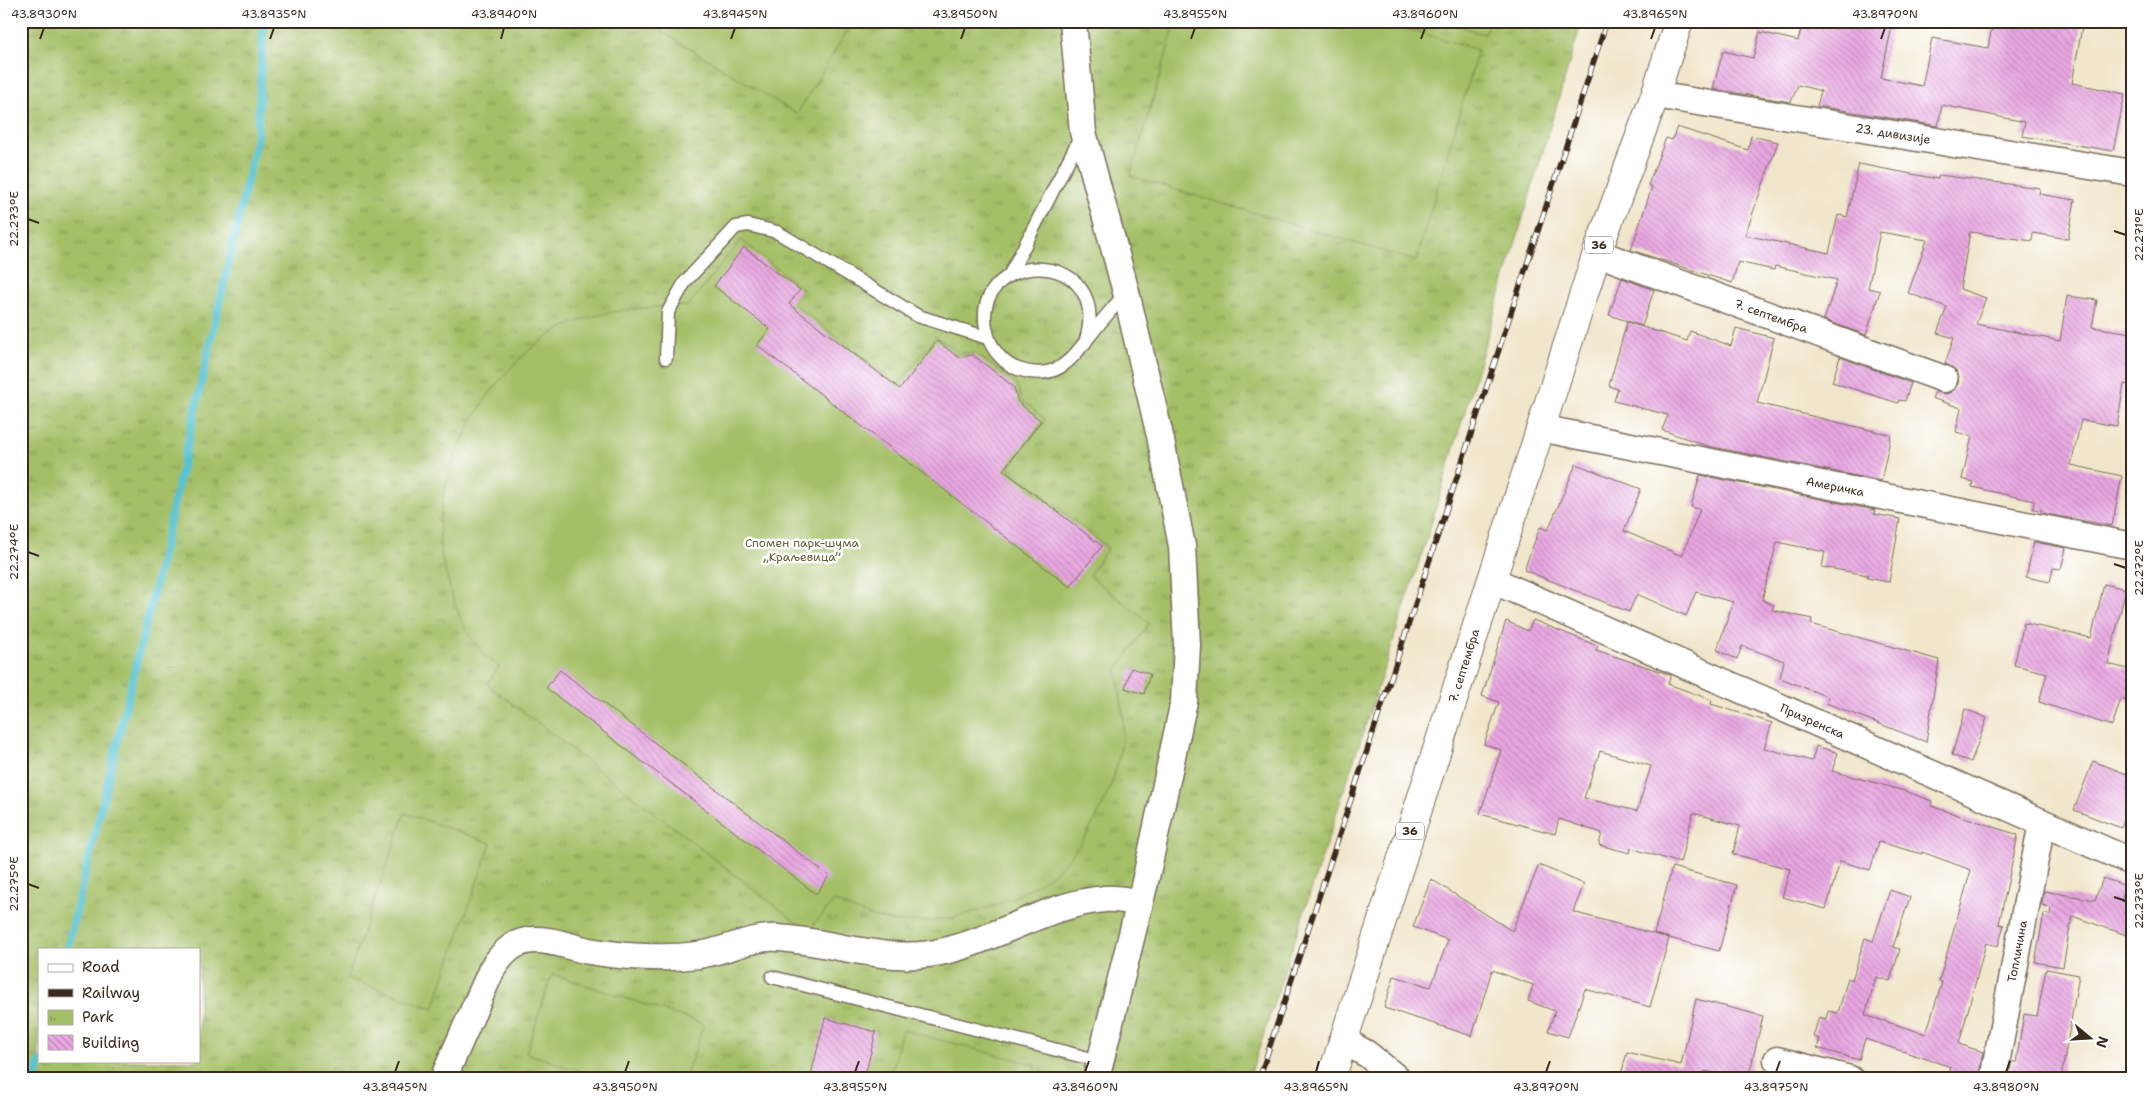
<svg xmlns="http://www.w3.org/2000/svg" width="2153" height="1100" viewBox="0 0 2153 1100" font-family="'Shantell Sans',sans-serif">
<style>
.park{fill:url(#park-tufts);stroke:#707442;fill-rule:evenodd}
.garden{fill:#a4bf66;stroke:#707442}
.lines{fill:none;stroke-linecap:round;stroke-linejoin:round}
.stream{stroke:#58c3d1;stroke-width:8}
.building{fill:url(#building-back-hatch);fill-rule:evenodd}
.lane-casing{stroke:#7a6c5b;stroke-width:15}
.street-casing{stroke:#7a6c5b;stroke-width:29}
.primary-casing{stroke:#7a6c5b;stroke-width:30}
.lane{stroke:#fff;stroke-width:12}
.street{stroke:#fff;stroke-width:26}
.primary{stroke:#fff;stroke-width:28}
.rail-casing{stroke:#3b2a1e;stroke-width:5.5}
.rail{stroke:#fff;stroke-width:4;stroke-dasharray:11;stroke-linecap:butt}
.ticks{fill:none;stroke:#3b2a1e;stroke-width:2}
.labels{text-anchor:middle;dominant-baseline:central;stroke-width:5;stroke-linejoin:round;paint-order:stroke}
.shield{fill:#fff;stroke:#766a62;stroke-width:1}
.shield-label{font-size:11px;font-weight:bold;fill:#3b2a1e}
.street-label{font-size:12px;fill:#3b2a1e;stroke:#fff}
.park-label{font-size:12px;fill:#605e37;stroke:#fff}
.neatline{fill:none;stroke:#3b2a1e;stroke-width:2}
.ticks-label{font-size:12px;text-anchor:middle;fill:#3b2a1e}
</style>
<defs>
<pattern id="park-tufts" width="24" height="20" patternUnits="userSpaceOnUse" patternTransform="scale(1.25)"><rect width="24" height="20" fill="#a4bf66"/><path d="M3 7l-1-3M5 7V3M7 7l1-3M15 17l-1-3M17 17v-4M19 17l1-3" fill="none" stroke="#879b53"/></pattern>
<pattern id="building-back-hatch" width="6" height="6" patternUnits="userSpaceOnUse" patternTransform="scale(1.25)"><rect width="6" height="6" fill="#e9a7e2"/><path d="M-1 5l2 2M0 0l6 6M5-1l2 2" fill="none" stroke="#be88b7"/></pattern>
</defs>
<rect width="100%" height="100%" fill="#fff"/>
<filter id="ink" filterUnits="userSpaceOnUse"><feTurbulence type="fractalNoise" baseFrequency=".02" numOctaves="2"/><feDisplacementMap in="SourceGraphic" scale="10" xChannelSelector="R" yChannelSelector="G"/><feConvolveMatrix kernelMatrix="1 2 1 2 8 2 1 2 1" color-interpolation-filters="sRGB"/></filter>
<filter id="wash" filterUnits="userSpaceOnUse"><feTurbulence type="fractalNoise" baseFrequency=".0096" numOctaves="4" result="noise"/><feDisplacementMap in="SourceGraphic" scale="20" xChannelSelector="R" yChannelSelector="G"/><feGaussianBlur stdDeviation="1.12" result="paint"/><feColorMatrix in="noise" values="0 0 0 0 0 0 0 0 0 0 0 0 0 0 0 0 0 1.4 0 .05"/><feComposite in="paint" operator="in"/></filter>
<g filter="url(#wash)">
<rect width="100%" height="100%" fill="#f0e6cb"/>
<path class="park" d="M21 21H1582L1426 541 1249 1079H21ZM39 949H199V1061H39Z"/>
<g class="garden">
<polygon points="645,21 853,21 797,114"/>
<polygon points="1176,21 1381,21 1478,50 1416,261 1130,176"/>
<polygon points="1441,21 1488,21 1485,34"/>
<path d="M741 240 803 289 793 303 898 385 936 336 958 353H976L1016 384 1022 400 1045 420 1008 469 1108 548 1089 575 1149 623 1116 671C1119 689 1124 710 1123 728 1120 777 1093 840 1054 872 1015 905 942 927 891 921 871 918 852 909 834 901L808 931 487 684 499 667C470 644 460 623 450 588 448 579 444 569 442 559 428 482 479 387 540 342 583 310 637 307 688 306Z"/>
<polygon points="405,813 491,843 433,1008 347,978"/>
<polygon points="552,974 704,1024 685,1079 604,1079 526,1053"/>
<polygon points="902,1030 1036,1065 1032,1079 890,1079"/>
<polygon points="332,1067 350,1079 324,1079"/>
</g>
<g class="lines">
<g class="stream">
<polyline points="67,949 158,574 257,137 264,21"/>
<polyline points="36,1079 40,1061"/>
</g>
</g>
<g id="blocks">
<g class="building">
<polygon points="1803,21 1893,21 1881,78 1922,86 1932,38 1988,48 1993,21 2083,21 2072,83 2125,94 2113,151 2022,136 2025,122 1942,105 1938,126 1817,106 1821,91 1798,85 1791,102 1713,89 1723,51 1753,58 1760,32 1798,41"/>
<polygon points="1677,127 1748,150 1751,136 1778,142 1745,235 1829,253 1838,215 1847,217 1859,164 1938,179 1939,175 2040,188 2039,194 2075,200 2068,239 2033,233 2032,241 1970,232 1960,289 1986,298 1976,324 2060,341 2067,296 2097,300 2092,327 2132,333 2132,386 2124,384 2117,426 2081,420 2071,465 2122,476 2112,526 2041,513 2042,510 2033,509 2034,501 1972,487 1973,482 1962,479 1972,436 1956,432 1961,408 1932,398 1935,392 1947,394 1954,390 1958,384 1959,376 1956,370 1945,363 1954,338 1937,333 1947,307 1908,293 1927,240 1880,232 1868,288 1880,291 1866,335 1824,320 1837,280 1775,266 1774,270 1738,262 1732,283 1631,250 1652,187 1648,185 1666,138 1672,140"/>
<polygon points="744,247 800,290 789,304 900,389 937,341 958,357 973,355 1014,387 1018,402 1041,421 1003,470 1102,546 1070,587 757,345 770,329 714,286"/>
<polygon points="1622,278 1654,290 1642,326 1609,315"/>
<polygon points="1627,322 1687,341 1690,331 1731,346 1736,328 1774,338 1757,403 1891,435 1881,481 1708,446 1662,430 1668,415 1614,401 1618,389 1609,386"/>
<polygon points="1840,357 1911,383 1905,401 1899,400 1898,403 1832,382"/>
<polygon points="1576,464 1641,489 1624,531 1682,556 1700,509 1691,507 1700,475 1875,510 1874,514 1900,519 1889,582 1867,578 1868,575 1822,567 1825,552 1777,542 1762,600 1774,605 1772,610 1812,619 1811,624 1939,660 1926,742 1826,703 1828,697 1780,678 1784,661 1742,646 1737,659 1717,650 1733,602 1696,592 1686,616 1637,594 1629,612 1524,570 1540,527 1548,530"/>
<polygon points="2034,542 2066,548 2061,569 2053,568 2050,582 2026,577"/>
<polygon points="2104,584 2126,589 2108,664 2132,670 2132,702 2121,699 2112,726 2039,702 2047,673 2014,665 2024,623 2091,638"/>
<path d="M1533 620 1598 646 1596 650 1671 675 1668 684 1712 700 1711 704 1772 723 1764 748 1812 761 1816 746 1838 753 1832 771 1905 791 1932 801 1931 806 2018 835 1999 924 2004 925 1998 946 1986 943 1959 1044 1983 1052 1978 1079H1961L1948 1075 1951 1067 1865 1039 1859 1060 1817 1048 1820 1039 1813 1037 1819 1017 1826 1019 1828 1011 1838 1013 1848 978 1852 980 1865 938 1873 941 1890 890 1910 897 1893 947 1900 949 1890 981 1876 977 1865 1015 1926 1034 1942 982 1939 981 1971 870 1922 852V854L1879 842 1870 870 1840 861 1826 909 1782 897 1790 869 1733 854 1740 826 1693 813 1680 863 1631 848 1630 853 1599 845 1602 833 1559 819 1555 834 1480 814 1501 750 1484 744 1499 702 1482 696 1506 621 1528 631ZM1600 751 1651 766 1637 811 1584 798Z"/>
<polygon points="1131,668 1150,674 1144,694 1125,688"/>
<polygon points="560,670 829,876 816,894 546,688"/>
<polygon points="1965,709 1987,718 1971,762 1952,755"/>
<polygon points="2093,761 2132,776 2132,819 2125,817 2121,828 2074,810"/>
<polygon points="1539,865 1584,884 1573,912 1669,938 1650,1007 1585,989 1568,1037 1548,1031 1555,1011 1528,1001 1533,985 1492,970 1472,1036 1384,1008 1394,976 1431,987 1448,940 1413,927 1431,879 1512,931"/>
<polygon points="1672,867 1737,885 1719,951 1654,934"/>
<polygon points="2103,878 2126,886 2121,901 2132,903 2132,937 2072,916 2063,967 2035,962 2044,914 2050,915 2051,908 2042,905 2044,891 2095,900"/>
<polygon points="2046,969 2079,975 2061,1078 2008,1079 2012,1061 2016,1063 2024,1014 2037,1016"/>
<polygon points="1696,999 1763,1016 1748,1079 1737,1079 1705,1071 1704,1079 1620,1079 1627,1052 1681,1065"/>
<polygon points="825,1018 876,1032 864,1079 810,1079"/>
</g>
</g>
</g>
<g filter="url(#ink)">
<use href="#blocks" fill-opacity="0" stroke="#7a6c5b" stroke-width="1"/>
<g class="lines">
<g class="lane-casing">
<g id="lane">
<polyline points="1009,276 1082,134"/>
<path d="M1085 343C1117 243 962 247 988 336 992 350 1004 364 1018 369 1057 382 1071 360 1092 333 1103 319 1115 306 1126 292"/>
<polyline points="666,358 668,312 685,282 736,227 748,225 777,232 918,316 988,338"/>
<polyline points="772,977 1100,1061"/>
</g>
</g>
<g class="street-casing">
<g id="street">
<polyline points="1073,21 1083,132 1126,292 1160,436 1182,546 1187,645 1184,701 1145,882 1096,1079"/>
<path id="s1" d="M1655 95 2132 173"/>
<path id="s2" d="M1597 253 1944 379"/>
<path id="s3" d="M1540 428 2132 546"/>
<path id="s4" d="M1492 580 2132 862"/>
<polyline points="1342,1040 1367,1054 1398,1079"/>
<polyline points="1777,1060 1850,1079"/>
<path d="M443 1079 492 969C500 957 510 944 526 941 546 937 569 947 589 951 626 957 661 960 698 955 725 952 750 936 778 938 828 941 879 961 929 954 990 945 1043 904 1105 899 1116 898 1128 901 1139 902"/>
<path id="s5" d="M1993 1079 2042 823"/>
</g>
</g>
<g class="primary-casing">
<g id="primary">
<path id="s6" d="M1331 1079 1597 253 1655 95 1679 21"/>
</g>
</g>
<use href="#lane" class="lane"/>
<use href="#street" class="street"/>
<use href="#primary" class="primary"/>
<g class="rail-casing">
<polyline id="rail" points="1259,1079 1607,21"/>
</g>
<use href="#rail" class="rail"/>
</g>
</g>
<path class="ticks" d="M40 39 44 28M270 39 274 28M501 39 504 28M731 39 735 28M961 39 965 28M1191 39 1195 28M1421 39 1425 28M1651 39 1655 28M1881 39 1885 28M28 219 39 223M2114 231 2126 235M28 552 39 556M2114 564 2126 568M28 884 39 888M2114 897 2126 901M395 1072 399 1061M625 1072 629 1061M855 1072 859 1061M1085 1072 1089 1061M1316 1072 1319 1061M1546 1072 1550 1061M1776 1072 1780 1061M2006 1072 2010 1061"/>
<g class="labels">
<g class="shield">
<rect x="1585" y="236.5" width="28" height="17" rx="4"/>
<rect x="1396" y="822.5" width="28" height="17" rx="4"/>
</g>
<g class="shield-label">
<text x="1599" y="245">36</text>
<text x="1410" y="831">36</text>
</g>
<g class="street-label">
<text stroke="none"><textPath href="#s1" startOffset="241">23. дивизије</textPath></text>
<text stroke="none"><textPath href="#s2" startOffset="185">7. септембра</textPath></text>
<text stroke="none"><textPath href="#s3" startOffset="301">Америчка</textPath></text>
<text stroke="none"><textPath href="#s6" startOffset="434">7. септембра</textPath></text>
<text stroke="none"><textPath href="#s4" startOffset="350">Призренска</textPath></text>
<text stroke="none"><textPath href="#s5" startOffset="130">Топличина</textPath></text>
</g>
<g class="park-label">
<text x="802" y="543">Спомен парк-шума<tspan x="802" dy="14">„Краљевица”</tspan></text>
</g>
</g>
<rect width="2153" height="1100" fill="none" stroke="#fff" stroke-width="55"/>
<rect x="38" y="948" width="162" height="115" fill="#ffffff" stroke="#b1aaa5"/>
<rect x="48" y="964" width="25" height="8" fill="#ffffff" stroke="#b1aaa5"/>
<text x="82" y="972" font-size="15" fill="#3b2a1e">Road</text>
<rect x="48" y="989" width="25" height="8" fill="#3b2a1e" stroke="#b1aaa5"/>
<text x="82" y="998" font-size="15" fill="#3b2a1e">Railway</text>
<rect x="48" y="1010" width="25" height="15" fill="url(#park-tufts)" stroke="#b1aaa5"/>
<text x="82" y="1022" font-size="15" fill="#3b2a1e">Park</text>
<rect x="48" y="1035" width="25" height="15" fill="url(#building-back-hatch)" stroke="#b1aaa5"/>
<text x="82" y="1048" font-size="15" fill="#3b2a1e">Building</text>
<g transform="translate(2090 1038) rotate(108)" stroke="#ffffff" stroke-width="4" paint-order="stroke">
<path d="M0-4L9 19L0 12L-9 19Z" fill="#3b2a1e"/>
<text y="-8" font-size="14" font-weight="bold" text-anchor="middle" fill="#3b2a1e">N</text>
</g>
<rect x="28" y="28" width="2098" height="1044" class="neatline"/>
<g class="ticks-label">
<text x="44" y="18">43.8930°N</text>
<text x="274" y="18">43.8935°N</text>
<text x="504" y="18">43.8940°N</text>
<text x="735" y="18">43.8945°N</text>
<text x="965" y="18">43.8950°N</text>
<text x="1195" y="18">43.8955°N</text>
<text x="1425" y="18">43.8960°N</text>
<text x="1655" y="18">43.8965°N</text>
<text x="1885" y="18">43.8970°N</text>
<text transform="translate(14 219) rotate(-90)" y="4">22.273°E</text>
<text transform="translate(2139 235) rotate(-90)" y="4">22.271°E</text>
<text transform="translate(14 552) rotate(-90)" y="4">22.274°E</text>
<text transform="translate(2139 568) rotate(-90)" y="4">22.272°E</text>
<text transform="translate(14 884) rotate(-90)" y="4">22.275°E</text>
<text transform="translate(2139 901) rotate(-90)" y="4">22.273°E</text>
<text x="395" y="1091">43.8945°N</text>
<text x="625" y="1091">43.8950°N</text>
<text x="855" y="1091">43.8955°N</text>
<text x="1085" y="1091">43.8960°N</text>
<text x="1316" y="1091">43.8965°N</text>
<text x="1546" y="1091">43.8970°N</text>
<text x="1776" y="1091">43.8975°N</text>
<text x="2006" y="1091">43.8980°N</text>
</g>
</svg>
